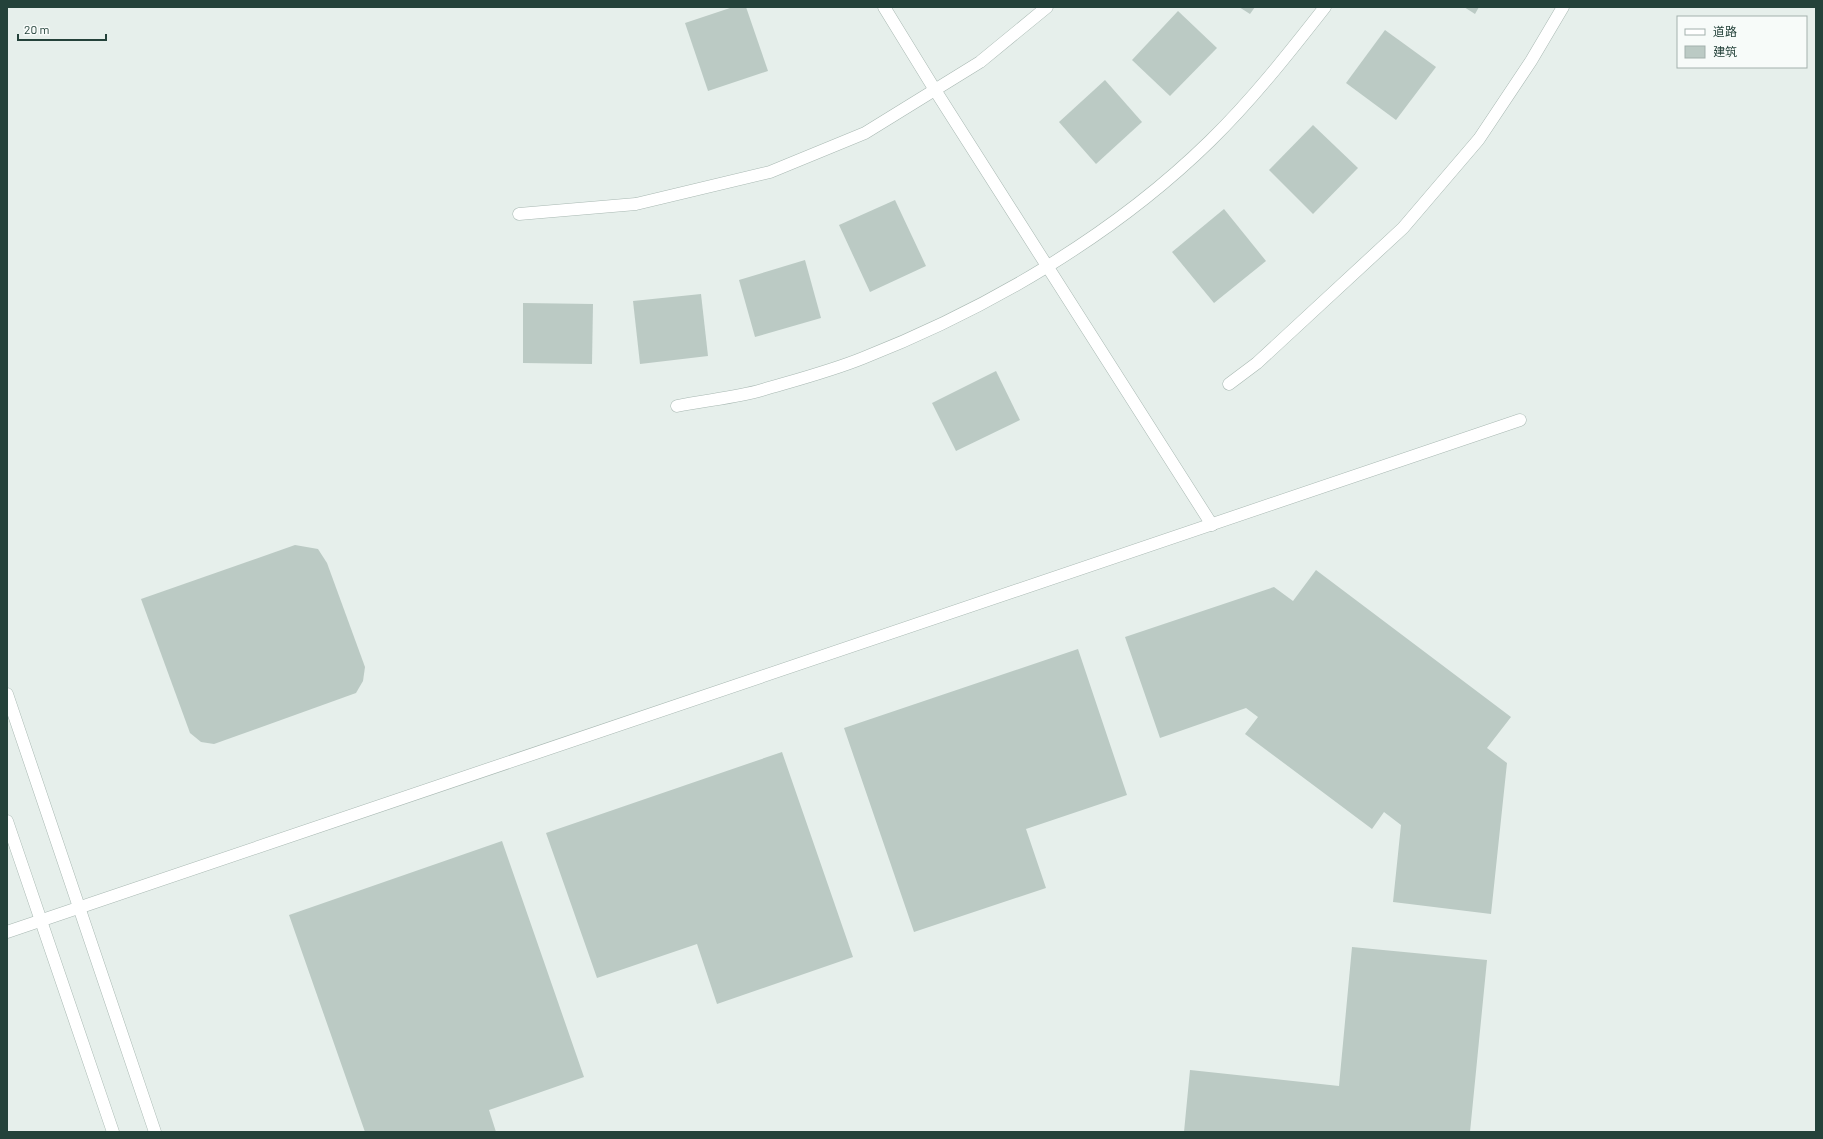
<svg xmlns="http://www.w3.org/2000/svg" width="1823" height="1139" viewBox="0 0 1823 1139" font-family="Barlow,'Noto Sans SC',sans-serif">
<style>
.building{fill:#bbcac4}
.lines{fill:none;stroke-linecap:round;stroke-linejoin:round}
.minor-casing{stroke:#a8b8b2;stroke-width:13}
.minor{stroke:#fff;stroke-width:12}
</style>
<rect width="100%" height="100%" fill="#e6efeb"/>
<g class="building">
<polygon points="733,7 746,7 768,71 708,91 685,23"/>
<polygon points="1239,7 1255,7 1250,14"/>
<polygon points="1464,7 1479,7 1475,14"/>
<polygon points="1178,11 1217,48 1170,96 1132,60"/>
<polygon points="1385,30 1436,67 1396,120 1346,83"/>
<polygon points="1105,80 1142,122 1096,164 1059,122"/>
<polygon points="1313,125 1358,168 1313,214 1269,170"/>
<polygon points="895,200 926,266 870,292 839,225"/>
<polygon points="1224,209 1266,261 1214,303 1172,252"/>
<polygon points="805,260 821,318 755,337 739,280"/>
<polygon points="701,294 708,356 640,364 633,301"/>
<polygon points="523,303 593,304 592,364 523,363"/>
<polygon points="996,371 1020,420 956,451 932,403"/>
<polygon points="295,545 318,549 327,563 365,667 363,681 356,693 214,744 201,742 190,733 141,599"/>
<polygon points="1316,570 1511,717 1487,748 1507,763 1491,914 1393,902 1401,825 1384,812 1372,829 1245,734 1258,717 1246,708 1160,738 1125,637 1274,587 1293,601"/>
<polygon points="1078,649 1127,795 1026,829 1046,888 914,932 844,728"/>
<polygon points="782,752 853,957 717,1004 697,944 597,978 546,833"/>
<polygon points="502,841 584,1077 489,1110 496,1132 365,1132 289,915"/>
<polygon points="1352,947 1487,960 1470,1132 1184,1132 1190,1070 1339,1086"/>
</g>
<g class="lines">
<g class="minor-casing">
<g id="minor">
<polyline points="884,7 935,90 1212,525"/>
<polyline points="519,214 636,204 770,172 865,133 980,62 1047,7"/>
<polyline points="1229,384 1257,363 1403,228 1479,139 1531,61 1563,7"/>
<path d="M677 406C705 400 735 398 762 390 796 380 831 371 863 358 988 309 1114 235 1210 141 1252 100 1289 53 1325 7"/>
<polyline points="7,694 155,1132"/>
<polyline points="7,821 113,1132"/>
<polyline points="7,932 1520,420"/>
</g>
</g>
<use href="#minor" class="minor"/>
</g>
<rect width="1823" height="1139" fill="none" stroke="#24423a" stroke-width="16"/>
<rect x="1677" y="16" width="130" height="52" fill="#f7fbf9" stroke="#a3b1ad"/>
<rect x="1685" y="29" width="20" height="6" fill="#ffffff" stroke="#a3b1ad"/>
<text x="1713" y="36" font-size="12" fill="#24423a">道路</text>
<rect x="1685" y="46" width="20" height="12" fill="#bbcac4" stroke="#a3b1ad"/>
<text x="1713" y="56" font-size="12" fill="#24423a">建筑</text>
<path d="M18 34v6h88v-6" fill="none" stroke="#24423a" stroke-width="2"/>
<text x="24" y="34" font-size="12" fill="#24423a" stroke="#f7fbf9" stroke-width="3" paint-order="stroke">20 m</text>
</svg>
